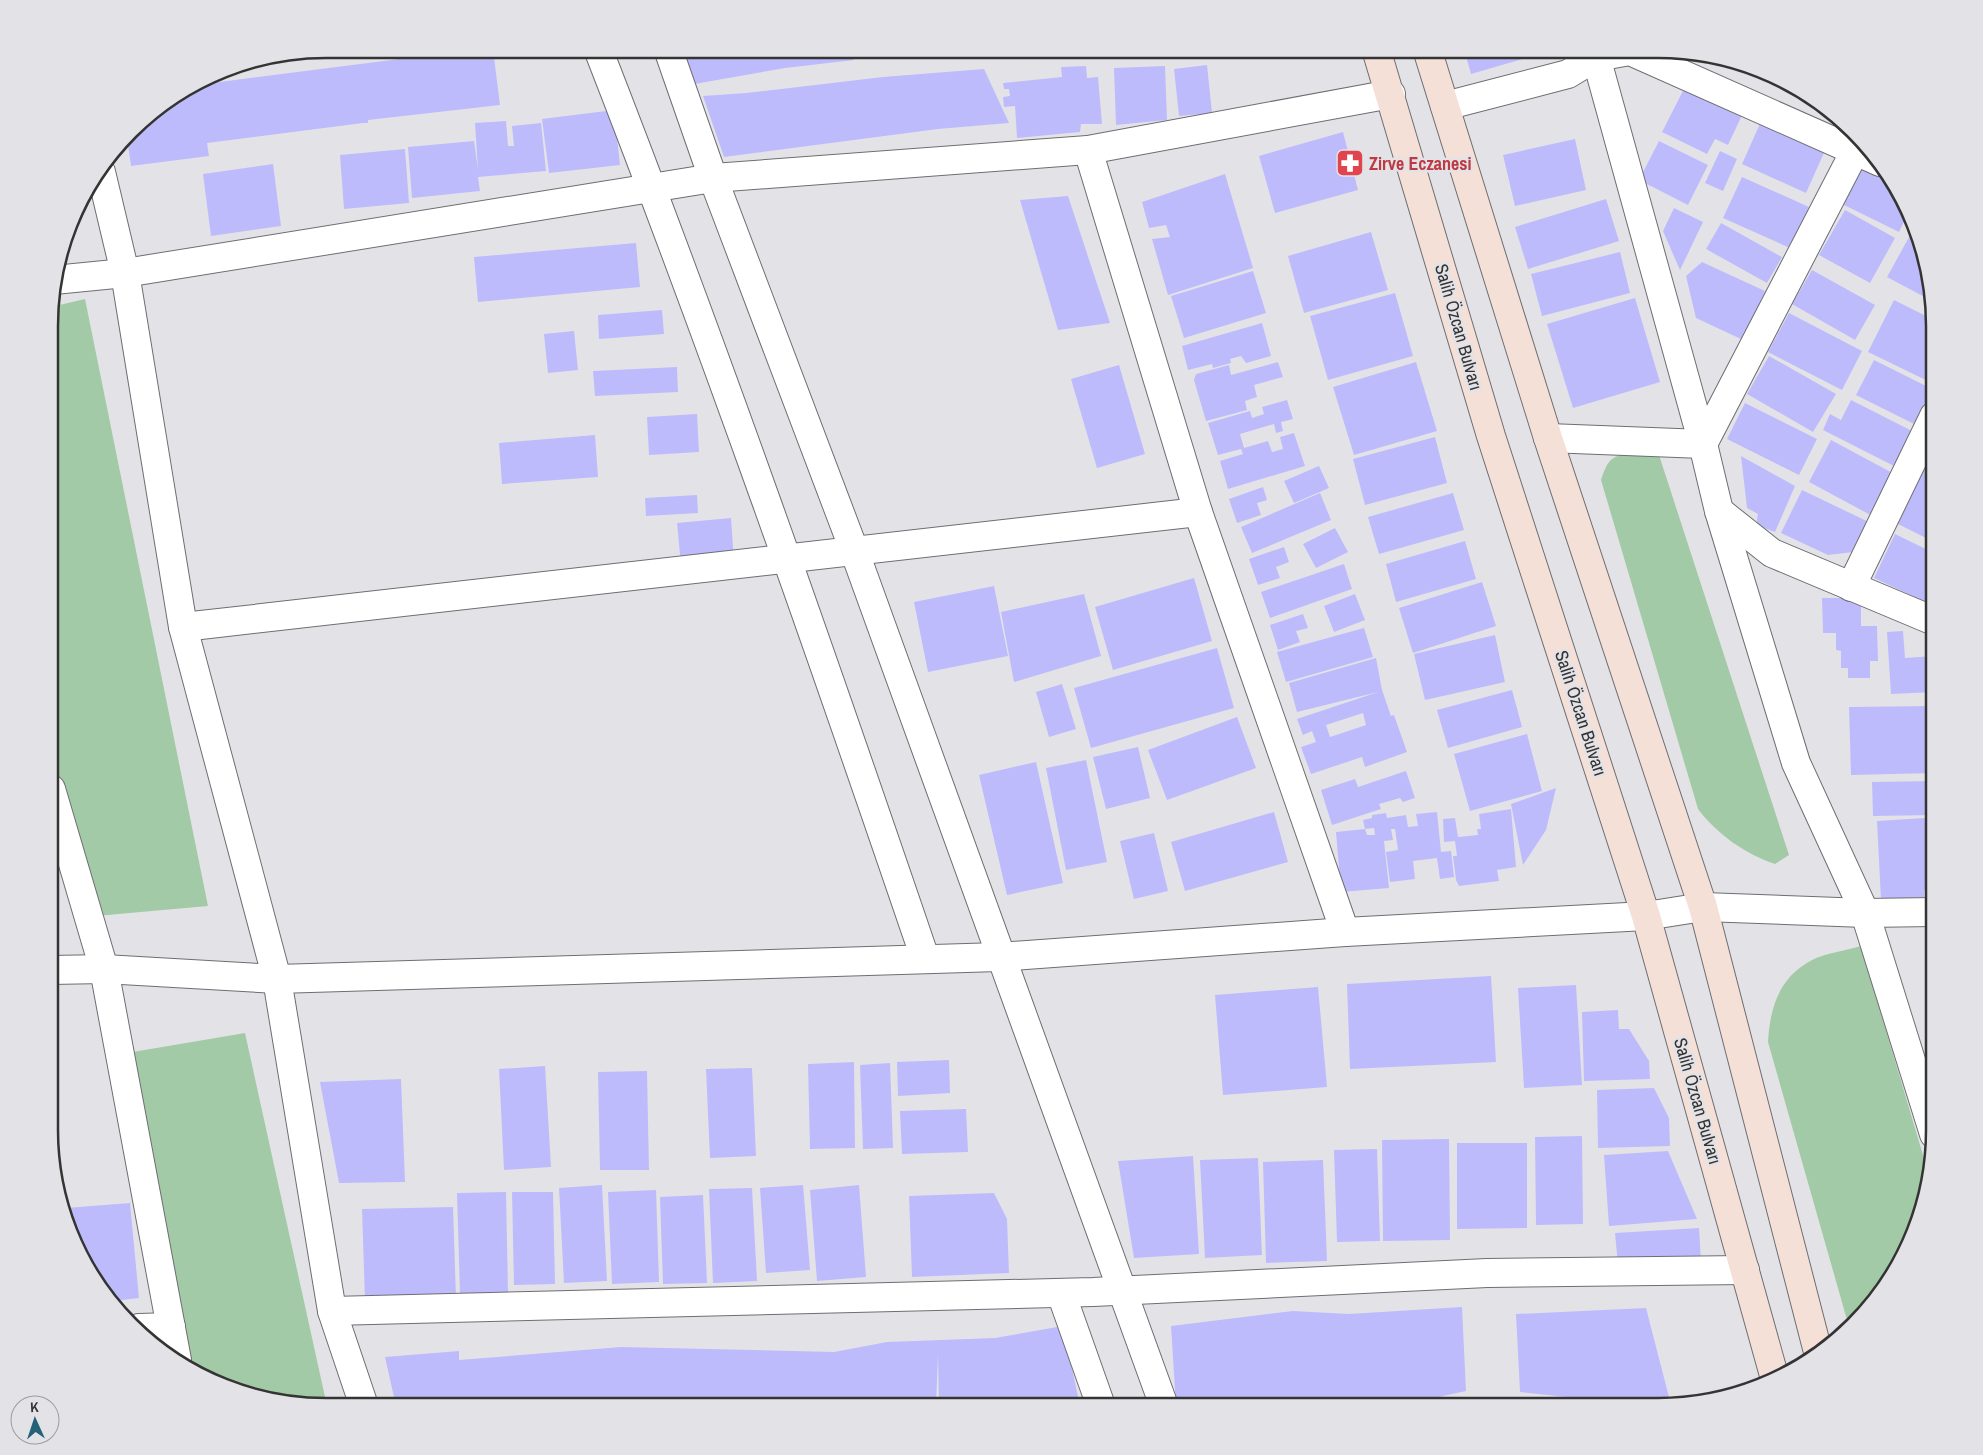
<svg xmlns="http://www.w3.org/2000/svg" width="1983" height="1455" viewBox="0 0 1983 1455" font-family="'Archivo Narrow',sans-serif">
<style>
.green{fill:#a3caa6}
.building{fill:#bebbfc;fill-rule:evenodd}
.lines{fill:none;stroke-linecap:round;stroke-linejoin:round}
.minor-casing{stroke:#6e6e72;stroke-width:30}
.tertiary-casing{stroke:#6e6e72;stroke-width:30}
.secondary-casing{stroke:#6e6e72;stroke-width:30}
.minor{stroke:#fff;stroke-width:28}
.tertiary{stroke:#fff;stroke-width:28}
.secondary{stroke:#f5e0d7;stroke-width:28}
.labels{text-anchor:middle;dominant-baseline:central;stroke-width:5;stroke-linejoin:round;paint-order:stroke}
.health-label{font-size:18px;font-weight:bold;fill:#be3a42;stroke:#e3e3e7;text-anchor:start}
.street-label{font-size:18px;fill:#343435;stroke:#e3e3e7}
.rim{fill:none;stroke:#343435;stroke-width:2.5}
</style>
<rect width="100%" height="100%" fill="#e3e3e7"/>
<g class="green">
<polygon points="85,299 208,906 85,917 51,745 51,307"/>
<path d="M1639 453 1659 455 1789 855 1775 864C1745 854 1717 834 1698 809L1601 480C1609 455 1614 455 1639 453Z"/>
<path d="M1861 946 1928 1172 1913 1235 1877 1298 1849 1327 1768 1042C1770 1008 1779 977 1812 960 1826 953 1845 951 1861 946Z"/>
<polygon points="245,1033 327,1406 308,1406 236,1391 187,1365 121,1054"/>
</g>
<g class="building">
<polygon points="478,49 493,49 500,105 368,120 368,123 363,123 207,143 209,156 131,166 127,138 143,118 196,85"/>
<polygon points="682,49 852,49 854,60 785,68 689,85"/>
<polygon points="1464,49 1554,49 1554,50 1471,74"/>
<polygon points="1719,60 1720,60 1746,66 1744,71"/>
<polygon points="1207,65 1212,113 1179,116 1174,69"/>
<polygon points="1086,66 1087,78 1098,77 1102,124 1081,124 1080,132 1017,138 1015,106 1004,107 1003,97 1010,96 1009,89 1004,89 1003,83 1062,77 1061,67"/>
<polygon points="1165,66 1167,120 1116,125 1114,68"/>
<polygon points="1758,68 1791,86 1790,89 1756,73"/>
<polygon points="984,69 1009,123 938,129 724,157 703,96 746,93 883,77"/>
<polygon points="1687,83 1744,111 1728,145 1715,139 1707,154 1662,132"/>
<polygon points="1798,90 1822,104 1822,105 1797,94"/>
<polygon points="614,110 620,165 549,173 542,119"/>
<polygon points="1763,117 1827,146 1806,193 1742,164"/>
<polygon points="506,121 508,146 514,146 512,126 541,123 546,171 478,177 480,191 412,198 408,147 474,141 478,170 475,123"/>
<polygon points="1343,132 1358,190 1275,213 1259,156"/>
<polygon points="1575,139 1586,190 1515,206 1503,155"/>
<polygon points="1659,141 1708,165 1688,205 1639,180"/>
<polygon points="405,149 409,203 344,209 340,155"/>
<polygon points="1720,151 1737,159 1723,191 1705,183"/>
<polygon points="273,164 281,226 211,236 203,174"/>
<polygon points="1862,164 1889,177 1906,203 1908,213 1899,232 1842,204"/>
<polygon points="1225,174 1253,268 1168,295 1152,239 1170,237 1166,225 1149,228 1142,202"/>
<polygon points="1742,177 1809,207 1790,248 1723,218"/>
<polygon points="1068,196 1110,323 1058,330 1020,200"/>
<polygon points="1606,199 1619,241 1528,269 1515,227"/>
<polygon points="1674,208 1703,222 1680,270 1663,231"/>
<polygon points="1845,210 1895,238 1870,283 1819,255"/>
<polygon points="1721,223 1782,257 1767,283 1706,249"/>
<polygon points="1913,230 1932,301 1887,277"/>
<polygon points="1371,232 1388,290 1304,313 1288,256"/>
<polygon points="636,243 640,287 478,302 474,257"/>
<polygon points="1620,252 1630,293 1542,316 1531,274"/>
<polygon points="1702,262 1765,291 1743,340 1696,318 1686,276"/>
<polygon points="1812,270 1875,305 1855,340 1792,304"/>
<polygon points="1253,271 1266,313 1184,338 1171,296"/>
<polygon points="1395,293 1413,356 1328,380 1310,316"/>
<polygon points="1635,298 1660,382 1573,408 1547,324"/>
<polygon points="1894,300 1934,320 1934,384 1868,352"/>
<polygon points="662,310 664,334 599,339 598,315"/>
<polygon points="1789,313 1862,351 1842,390 1768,352"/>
<polygon points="1262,323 1271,356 1246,363 1241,356 1230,359 1231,363 1213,368 1212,364 1188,370 1182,346"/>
<polygon points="574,331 578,370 548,373 544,334"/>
<polygon points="1769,356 1836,394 1813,432 1747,394"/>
<polygon points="1874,360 1932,389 1914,424 1856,395"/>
<polygon points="1278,362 1283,377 1254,385 1257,397 1245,401 1247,410 1206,421 1194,380 1196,374 1229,365 1231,375"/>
<polygon points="1416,362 1437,431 1354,455 1333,387"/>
<polygon points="1119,365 1145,454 1097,468 1071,379"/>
<polygon points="677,367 678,392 595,396 593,371"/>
<polygon points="1287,400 1293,419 1281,422 1283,431 1276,433 1274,424 1240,434 1244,448 1268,441 1272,452 1283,449 1280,437 1294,433 1305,466 1228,489 1220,461 1243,454 1241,449 1218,455 1208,423 1250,411 1252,418 1264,414 1262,407"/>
<polygon points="1851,400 1916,433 1898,468 1823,430 1830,414 1841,420"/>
<polygon points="1745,403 1817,439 1799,475 1727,439"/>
<polygon points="697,414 699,452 649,455 647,417"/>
<polygon points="595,435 598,477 502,484 499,443"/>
<polygon points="1435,437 1447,483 1365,505 1353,459"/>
<polygon points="1831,440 1900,477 1878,519 1809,482"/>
<polygon points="1934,445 1934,470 1924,465"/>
<polygon points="1741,456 1795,486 1775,532 1756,525 1758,514 1747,508"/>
<polygon points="1319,466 1329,488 1294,503 1284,481"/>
<polygon points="1918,467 1934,474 1934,542 1892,521"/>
<polygon points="1263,487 1267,500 1257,503 1261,515 1237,523 1229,499"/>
<polygon points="1802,490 1875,525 1862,551 1828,555 1781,533"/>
<polygon points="1320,493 1331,520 1252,553 1241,527"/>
<polygon points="1453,493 1464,530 1379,554 1368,517"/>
<polygon points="697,495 698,513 646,516 645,498"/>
<polygon points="731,518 734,561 681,565 677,523"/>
<polygon points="1335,528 1348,552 1316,568 1303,544"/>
<polygon points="1895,534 1934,553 1934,606 1874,578"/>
<polygon points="1465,541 1476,579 1396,602 1386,564"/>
<polygon points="1284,547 1289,562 1276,567 1280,578 1258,585 1249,559"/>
<polygon points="1344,564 1352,589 1270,618 1261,592"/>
<polygon points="1194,578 1212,641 1113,670 1095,607"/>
<polygon points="1482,582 1496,626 1413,653 1399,608"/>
<polygon points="994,586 1008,656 928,672 914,602"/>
<polygon points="1084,594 1101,656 1014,682 1001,612"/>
<polygon points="1355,594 1365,620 1334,632 1324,606"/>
<polygon points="1822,598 1861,598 1861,626 1877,626 1878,661 1870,661 1870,678 1848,678 1848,668 1841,668 1841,651 1836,650 1836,633 1823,633"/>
<polygon points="1303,614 1308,628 1296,631 1300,642 1278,650 1270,625"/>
<polygon points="1364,628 1373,657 1286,682 1277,652"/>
<polygon points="1903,631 1905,658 1934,656 1934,692 1891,694 1887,632"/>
<polygon points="1495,635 1505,682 1425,700 1414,654"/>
<polygon points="1217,648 1234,708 1091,748 1074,688"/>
<path d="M1376 658 1382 690 1391 716 1394 715 1407 752 1365 767 1362 757 1311 774 1301 747 1316 742 1312 731 1303 735 1297 719 1378 692 1297 712 1289 683ZM1363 713 1366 725 1330 737 1326 725Z"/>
<polygon points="1062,684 1076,729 1049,737 1036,692"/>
<polygon points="1512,690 1522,727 1448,748 1437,710"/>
<polygon points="1934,706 1934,773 1851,775 1849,707"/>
<polygon points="1237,717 1256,768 1167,800 1148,750"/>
<polygon points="1527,734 1542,791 1470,811 1454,754"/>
<polygon points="1138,747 1150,798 1106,809 1093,757"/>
<polygon points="1086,760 1107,862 1066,870 1046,768"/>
<polygon points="1036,762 1063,883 1007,895 979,775"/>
<polygon points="1406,771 1415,798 1403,802 1400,798 1379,804 1381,809 1332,825 1321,790 1355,779 1358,787"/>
<polygon points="1934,781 1934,815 1873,816 1872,782"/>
<polygon points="1556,788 1546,830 1523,865 1511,804"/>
<polygon points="1511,809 1516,867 1497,870 1499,881 1459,886 1456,880 1453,856 1457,856 1455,841 1444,842 1443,819 1455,818 1458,837 1478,835 1477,829 1481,829 1479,814"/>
<polygon points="1274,812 1288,862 1185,891 1171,842"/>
<polygon points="1437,812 1441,852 1451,851 1454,877 1440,879 1437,858 1413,861 1415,879 1390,882 1386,852 1398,850 1395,829 1391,829 1393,840 1384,841 1389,888 1341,892 1336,832 1365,829 1367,835 1375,835 1374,828 1365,829 1363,820 1372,818 1372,815 1386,813 1387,818 1406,815 1408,827 1418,826 1416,814"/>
<polygon points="1925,818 1926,826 1934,826 1934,890 1924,890 1924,897 1881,900 1877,821"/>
<polygon points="1154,833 1168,891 1134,899 1120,841"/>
<polygon points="1491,976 1496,1062 1350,1069 1347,984"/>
<polygon points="1576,985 1582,1085 1524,1088 1518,988"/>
<polygon points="1318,987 1327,1087 1223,1095 1215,995"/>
<polygon points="1618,1010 1619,1029 1629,1029 1649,1061 1650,1079 1584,1081 1582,1012"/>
<polygon points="949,1060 950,1093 898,1096 897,1062"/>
<polygon points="854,1062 855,1148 810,1149 808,1064"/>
<polygon points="890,1063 893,1148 863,1149 860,1065"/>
<polygon points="545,1066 551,1167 504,1170 499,1069"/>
<polygon points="752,1068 756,1156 710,1158 706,1069"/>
<polygon points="647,1071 649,1170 600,1170 598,1072"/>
<polygon points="401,1079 405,1182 339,1183 320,1082"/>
<polygon points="1654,1088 1669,1118 1670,1146 1598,1148 1597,1090"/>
<polygon points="966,1109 968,1152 902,1154 900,1111"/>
<polygon points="1582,1136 1583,1224 1536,1225 1535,1137"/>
<polygon points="1449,1139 1450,1240 1383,1241 1382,1140"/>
<polygon points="1457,1143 1527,1143 1527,1228 1457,1229"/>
<polygon points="1377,1149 1380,1241 1337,1242 1334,1150"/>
<polygon points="1668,1151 1697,1219 1609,1226 1604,1155"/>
<polygon points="1193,1156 1199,1254 1134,1258 1118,1161"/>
<polygon points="1258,1158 1262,1255 1205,1258 1200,1160"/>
<polygon points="1323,1160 1327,1261 1266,1263 1263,1162"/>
<polygon points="602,1185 607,1281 564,1283 559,1188"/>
<polygon points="803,1185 810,1270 766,1273 760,1188"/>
<polygon points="859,1185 866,1277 817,1281 810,1190"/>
<polygon points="752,1188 757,1281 713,1283 709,1189"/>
<polygon points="656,1190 659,1282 612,1284 608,1192"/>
<polygon points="506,1192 508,1292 460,1294 457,1193"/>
<polygon points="512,1192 553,1192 555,1284 514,1285"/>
<polygon points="994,1193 1007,1219 1009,1273 912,1277 909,1196"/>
<polygon points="703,1195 707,1283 663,1284 660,1197"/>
<polygon points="130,1203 139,1298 114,1301 86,1268 66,1208"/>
<polygon points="453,1207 456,1298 365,1301 362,1209"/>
<polygon points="1699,1228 1701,1261 1618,1265 1615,1233"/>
<polygon points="1462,1307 1466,1391 1416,1402 1358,1400 1252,1406 1176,1406 1171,1326 1293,1311 1349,1314"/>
<polygon points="1646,1308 1670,1401 1576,1398 1520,1392 1516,1314"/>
<polygon points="1063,1326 1080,1406 939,1406 938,1354 936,1406 396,1406 385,1357 459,1351 459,1360 621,1347 834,1352 887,1342 995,1338"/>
</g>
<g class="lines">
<g class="minor-casing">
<g id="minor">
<path d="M598 49C715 349 821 653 925 958"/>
<polyline points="668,49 713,178 854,550 1164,1406"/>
<polyline points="1597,49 1596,57 1703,444 1719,511 1796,763 1865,913 1934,1134"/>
<polyline points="1445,106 1568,74 1596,57 1630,51 1880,162"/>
<polyline points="1088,150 1198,512 1345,932"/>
<polyline points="101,172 125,273 183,627 277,979 332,1311 364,1406"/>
<polyline points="54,280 125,273 713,178 1088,150 1391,94"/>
<polyline points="1548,438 1703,444 1855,151"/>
<polyline points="1719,511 1772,553 1934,621"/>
<polyline points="1851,587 1934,416"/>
<polyline points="183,627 1198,512"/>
<polyline points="51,789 104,969 177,1360"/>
<polyline points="1703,907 1865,913 1934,912"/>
<polyline points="1061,1293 1101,1406"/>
<polyline points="332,1311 1093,1292 1487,1273 1745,1270"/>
<polyline points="139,1328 171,1327"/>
</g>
</g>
<g class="tertiary-casing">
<polyline id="tertiary" points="51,970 104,969 277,979 999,957 1345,932 1646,916 1703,907"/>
</g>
<g class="secondary-casing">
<g id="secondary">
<polyline points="1376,49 1491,436 1646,916 1775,1379"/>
<polyline points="1427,49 1548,438 1703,907 1818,1352"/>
</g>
</g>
<use href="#minor" class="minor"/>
<use href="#tertiary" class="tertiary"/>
<use href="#secondary" class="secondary"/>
</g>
<defs>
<g id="pharmacy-square" transform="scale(1.4375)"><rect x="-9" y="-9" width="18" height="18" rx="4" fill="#e0444e" stroke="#e3e3e7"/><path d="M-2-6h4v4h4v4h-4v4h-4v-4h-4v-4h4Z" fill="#fff"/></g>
</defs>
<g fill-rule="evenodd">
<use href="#pharmacy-square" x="1350" y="163"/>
</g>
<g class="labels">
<g class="health-label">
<text x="1369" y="163">Zirve Eczanesi</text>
</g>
<g class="street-label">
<text transform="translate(1459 327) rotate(74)">Salih Özcan Bulvarı</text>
<text transform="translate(1581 713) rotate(72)">Salih Özcan Bulvarı</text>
<text transform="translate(1698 1101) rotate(74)">Salih Özcan Bulvarı</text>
</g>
</g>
<path d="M0 0H1983V1455H0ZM326 58H1658A268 268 0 0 1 1926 326V1130A268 268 0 0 1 1658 1398H326A268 268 0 0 1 58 1130V326A268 268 0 0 1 326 58Z" fill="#e3e3e7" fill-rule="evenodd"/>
<path class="rim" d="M326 58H1658A268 268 0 0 1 1926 326V1130A268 268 0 0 1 1658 1398H326A268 268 0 0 1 58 1130V326A268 268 0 0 1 326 58Z"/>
<g transform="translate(35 1420) rotate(357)"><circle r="24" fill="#e3e3e7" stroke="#9d9da0"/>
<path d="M0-4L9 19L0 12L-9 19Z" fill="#256279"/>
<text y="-8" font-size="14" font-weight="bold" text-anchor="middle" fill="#343435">K</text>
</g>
</svg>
